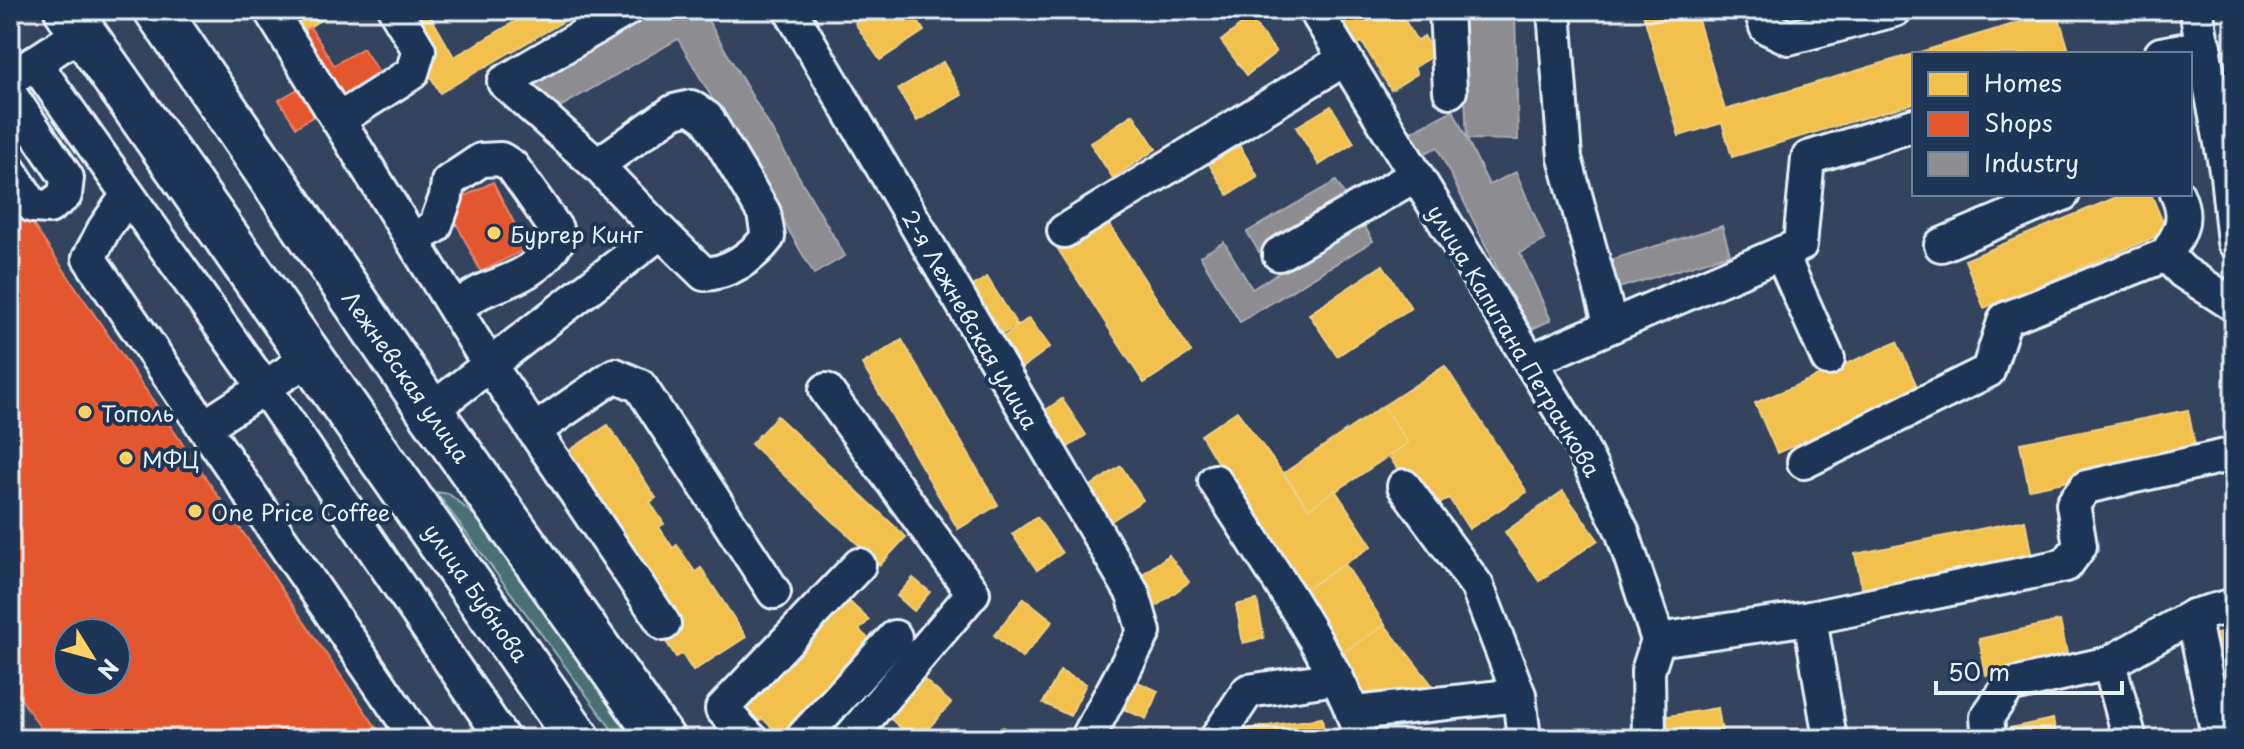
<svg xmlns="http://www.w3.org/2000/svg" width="2244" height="749" viewBox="0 0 2244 749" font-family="'Playpen Sans',sans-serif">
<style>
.green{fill:#4a6f72;stroke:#99b0b5;stroke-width:2}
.homes{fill:#f2c14e;stroke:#efcf81;stroke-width:2}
.shops{fill:#e4572e;stroke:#e5856b;stroke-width:2;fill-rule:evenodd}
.industry{fill:#8d8d92;stroke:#a8abb1;stroke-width:2}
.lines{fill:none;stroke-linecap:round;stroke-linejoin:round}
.minor-casing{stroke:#e8f1f8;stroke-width:38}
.highway-casing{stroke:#e8f1f8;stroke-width:50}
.minor{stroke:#1d3557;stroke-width:32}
.highway{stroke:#1d3557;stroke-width:44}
.poi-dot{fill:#ffd166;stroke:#1d3557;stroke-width:3}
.labels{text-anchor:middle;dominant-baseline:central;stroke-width:8;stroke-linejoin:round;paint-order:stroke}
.poi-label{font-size:22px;fill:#e8f1f8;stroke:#1d3557;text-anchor:start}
.street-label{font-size:22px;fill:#e8f1f8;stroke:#1d3557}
</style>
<rect width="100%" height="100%" fill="#34445f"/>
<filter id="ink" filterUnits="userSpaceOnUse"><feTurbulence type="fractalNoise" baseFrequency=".0125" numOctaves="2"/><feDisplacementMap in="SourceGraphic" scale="16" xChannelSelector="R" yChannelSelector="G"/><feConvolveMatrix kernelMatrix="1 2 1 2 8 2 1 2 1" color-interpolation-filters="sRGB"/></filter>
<g filter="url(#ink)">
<polygon class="green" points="436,492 449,494 475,516 615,708 646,739 619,739"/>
<g class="homes">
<polygon points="264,10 323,10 327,16 277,47"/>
<polygon points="392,10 427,10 454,57 535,10 583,10 440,93"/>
<polygon points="875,10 911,10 924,31 880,60 855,23"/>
<polygon points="1362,10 1408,10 1401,14 1417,41 1424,36 1435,54 1414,68 1417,74 1391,90 1362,42 1352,48 1338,24"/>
<polygon points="1642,10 1695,10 1725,110 2057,11 2070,54 1914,54 1914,103 1732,157 1722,123 1679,136"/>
<polygon points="1250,18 1276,52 1247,75 1221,41"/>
<polygon points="943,62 962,95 917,121 898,89"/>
<polygon points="1331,106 1354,143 1319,165 1296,127"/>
<polygon points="1133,114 1156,149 1113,178 1090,143"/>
<polygon points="1240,146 1258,177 1228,195 1209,164"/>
<polygon points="2124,194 2151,194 2167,232 1984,308 1965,260"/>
<polygon points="1103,215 1191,352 1144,383 1056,246"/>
<polygon points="1383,265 1411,308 1337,356 1309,314"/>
<polygon points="987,277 1017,325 993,340 962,293"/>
<polygon points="1029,318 1050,347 1015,373 994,344"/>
<polygon points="902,340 998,505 958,529 862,364"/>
<polygon points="1897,342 1919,391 1777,453 1755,403"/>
<polygon points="1445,366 1527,492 1469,529 1449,498 1426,513 1389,456 1408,443 1383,406"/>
<polygon points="1062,399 1086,435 1058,454 1034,418"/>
<polygon points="1383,406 1408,443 1309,509 1284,473"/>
<polygon points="2188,410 2197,455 2029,489 2020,443"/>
<polygon points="1237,411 1309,509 1335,490 1372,546 1297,595 1201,435"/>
<polygon points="777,416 906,537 880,565 751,444"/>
<polygon points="608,425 656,498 650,502 664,524 659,527 673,548 677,545 695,572 701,568 746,637 693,671 682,654 676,657 561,481 555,460"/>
<polygon points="1121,466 1143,500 1105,525 1083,491"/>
<polygon points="1563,491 1598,540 1539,581 1505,532"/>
<polygon points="1037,517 1062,553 1037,570 1012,534"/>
<polygon points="2025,520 2034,570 1865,603 1855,554"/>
<polygon points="1169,555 1189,582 1152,609 1132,582"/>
<polygon points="1345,564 1385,625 1337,656 1297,595"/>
<polygon points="913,578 930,592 914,611 897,596"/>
<polygon points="838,591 869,620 859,630 872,642 782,737 762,718 753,728 737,713"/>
<polygon points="1024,598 1053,621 1022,658 994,635"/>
<polygon points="1257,600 1264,638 1243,643 1236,605"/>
<polygon points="2060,621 2068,658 1986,675 1979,639"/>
<polygon points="1385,625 1432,685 1403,700 1355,705 1337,656"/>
<polygon points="2234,630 2234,681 2213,686 2204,637"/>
<polygon points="1060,671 1086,684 1070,716 1043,703"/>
<polygon points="919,675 951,703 919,739 913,739 884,713"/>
<polygon points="1122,675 1158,691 1146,719 1110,703"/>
<polygon points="1718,708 1723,739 1665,739 1662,717"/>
<polygon points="1322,718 1325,739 1226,739 1225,732"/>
<polygon points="2053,719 2057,739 2013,739 2010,728"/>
<polygon points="1003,727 1021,737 1020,739 996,739"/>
</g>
<g class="shops">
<polygon points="310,27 334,65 363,48 380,75 296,127 279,100 311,81 286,41"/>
<polygon points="493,182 527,248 481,272 447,205"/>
<path d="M10 191 384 739H48L10 683ZM68 633H116V681H68Z"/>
</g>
<g class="industry">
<polygon points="642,10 702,10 845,256 814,274 678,39 548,114 527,77"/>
<polygon points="1461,10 1515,10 1518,140 1467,139"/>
<polygon points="1453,110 1489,185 1516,172 1545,240 1520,253 1551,320 1528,331 1437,147 1418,157 1405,135"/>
<polygon points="1336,181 1348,201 1259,252 1247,232"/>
<polygon points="1362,222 1373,241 1240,322 1200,256 1224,242 1252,289"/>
<polygon points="1722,226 1730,254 1599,294 1590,266"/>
</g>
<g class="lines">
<g class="minor-casing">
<g id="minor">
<polyline points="270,10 489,364 664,624"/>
<polyline points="626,10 504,82 597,165 661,232"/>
<polyline points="790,10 1133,594 1144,632 1087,739"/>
<polyline points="1315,10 1576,436 1622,531 1658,640 1648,671 1649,739"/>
<polyline points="1446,10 1450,91"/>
<polyline points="1554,10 1565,158 1611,326"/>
<polyline points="1761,10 1766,27 1789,38 1895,10"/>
<polyline points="2196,10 2227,175 2234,242"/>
<polyline points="2161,54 2205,46"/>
<polyline points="35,63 264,387 503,739"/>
<polyline points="16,75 82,32"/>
<polyline points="10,94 67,178 65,195 49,207 33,206 10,171"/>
<polyline points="338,120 412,73 419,50 395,10"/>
<polyline points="128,195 104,229 89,258 417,739"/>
<polyline points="1064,231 1345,59"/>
<path d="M412 239 435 227 446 197 448 182 481 160 501 159 512 166 556 229 558 240C540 269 518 278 487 289 476 293 465 302 455 308"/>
<polyline points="1941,245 2063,194"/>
<polyline points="1781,253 1828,359"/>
<polyline points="1279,254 1416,175"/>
<path d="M2166 255C2180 233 2189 219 2177 194"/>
<polyline points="1530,361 1800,245 1808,158 1914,125"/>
<polyline points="826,390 973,593 849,739"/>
<path d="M430 411 661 232 704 274C729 273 753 257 768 237L764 213 707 118 691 107 674 111 597 165"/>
<polyline points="204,427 311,357"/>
<polyline points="534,431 615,375 640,386 774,592"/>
<polyline points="1804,462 1988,371 2005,319 2166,255 2183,272 2234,305"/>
<path d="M1215 481C1249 533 1283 585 1314 638 1333 671 1352 702 1360 739"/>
<polyline points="1404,486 1477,586 1519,695 1524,739"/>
<polyline points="1810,618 2066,565 2080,546 2073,504 2086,487 2234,454"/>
<polyline points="1658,640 1810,618 1830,739"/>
<polyline points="2109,663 2193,616"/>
<polyline points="1355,713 1519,695"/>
<polyline points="751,739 722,709 859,565"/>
<polyline points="801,739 895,637"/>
<polyline points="1216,739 1248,691 1337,678"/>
<polyline points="1989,739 1987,717 2009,686 2109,663 2130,739"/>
<polyline points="2212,739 2217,731 2193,616 2234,605"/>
</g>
</g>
<g class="highway-casing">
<g id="highway">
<polyline points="67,10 578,739"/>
<polyline points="157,10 430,411 662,739"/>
</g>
</g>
<use href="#minor" class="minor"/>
<use href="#highway" class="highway"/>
</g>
</g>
<g class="poi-dot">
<circle cx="494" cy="233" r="8"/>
<circle cx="85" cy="412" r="8"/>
<circle cx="126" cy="458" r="8"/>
<circle cx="195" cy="511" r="8"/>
</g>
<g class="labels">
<g class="poi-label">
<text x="510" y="233">Бургер Кинг</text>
<text x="101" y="412">Тополь</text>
<text x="142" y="458">МФЦ</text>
<text x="211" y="511">One Price Coffee</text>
</g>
<g class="street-label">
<text transform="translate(971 319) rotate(60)">2-я Лежневская улица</text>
<text transform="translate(1515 340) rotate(59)">улица Капитана Петрачкова</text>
<text transform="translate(407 376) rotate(55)">Лежневская улица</text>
<text transform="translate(477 592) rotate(55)">улица Бубнова</text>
</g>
</g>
<rect width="2244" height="749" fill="none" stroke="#1d3557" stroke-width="40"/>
<rect x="20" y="20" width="2204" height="709" fill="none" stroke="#e8f1f8" stroke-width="3" filter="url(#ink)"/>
<rect x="1912" y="52" width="280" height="144" fill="#1d3557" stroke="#6e8097" stroke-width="2"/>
<rect x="1928" y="72" width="40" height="24" fill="#f2c14e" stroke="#6e8097" stroke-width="2"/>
<text x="1984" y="92" font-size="24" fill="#e8f1f8">Homes</text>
<rect x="1928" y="112" width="40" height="24" fill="#e4572e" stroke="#6e8097" stroke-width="2"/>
<text x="1984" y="132" font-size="24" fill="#e8f1f8">Shops</text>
<rect x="1928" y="152" width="40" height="24" fill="#8d8d92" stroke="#6e8097" stroke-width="2"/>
<text x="1984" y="172" font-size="24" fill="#e8f1f8">Industry</text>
<g transform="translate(92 657) rotate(127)"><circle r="38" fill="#1d3557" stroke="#6e8097" stroke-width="2"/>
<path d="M0-6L14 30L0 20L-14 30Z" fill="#ffd166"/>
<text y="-12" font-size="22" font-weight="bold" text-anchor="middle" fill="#e8f1f8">N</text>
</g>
<path d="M1936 681v12h186v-12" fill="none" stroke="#e8f1f8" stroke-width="4"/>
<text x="1948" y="681" font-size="24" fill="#e8f1f8" stroke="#1d3557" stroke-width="6" paint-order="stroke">50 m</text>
</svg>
